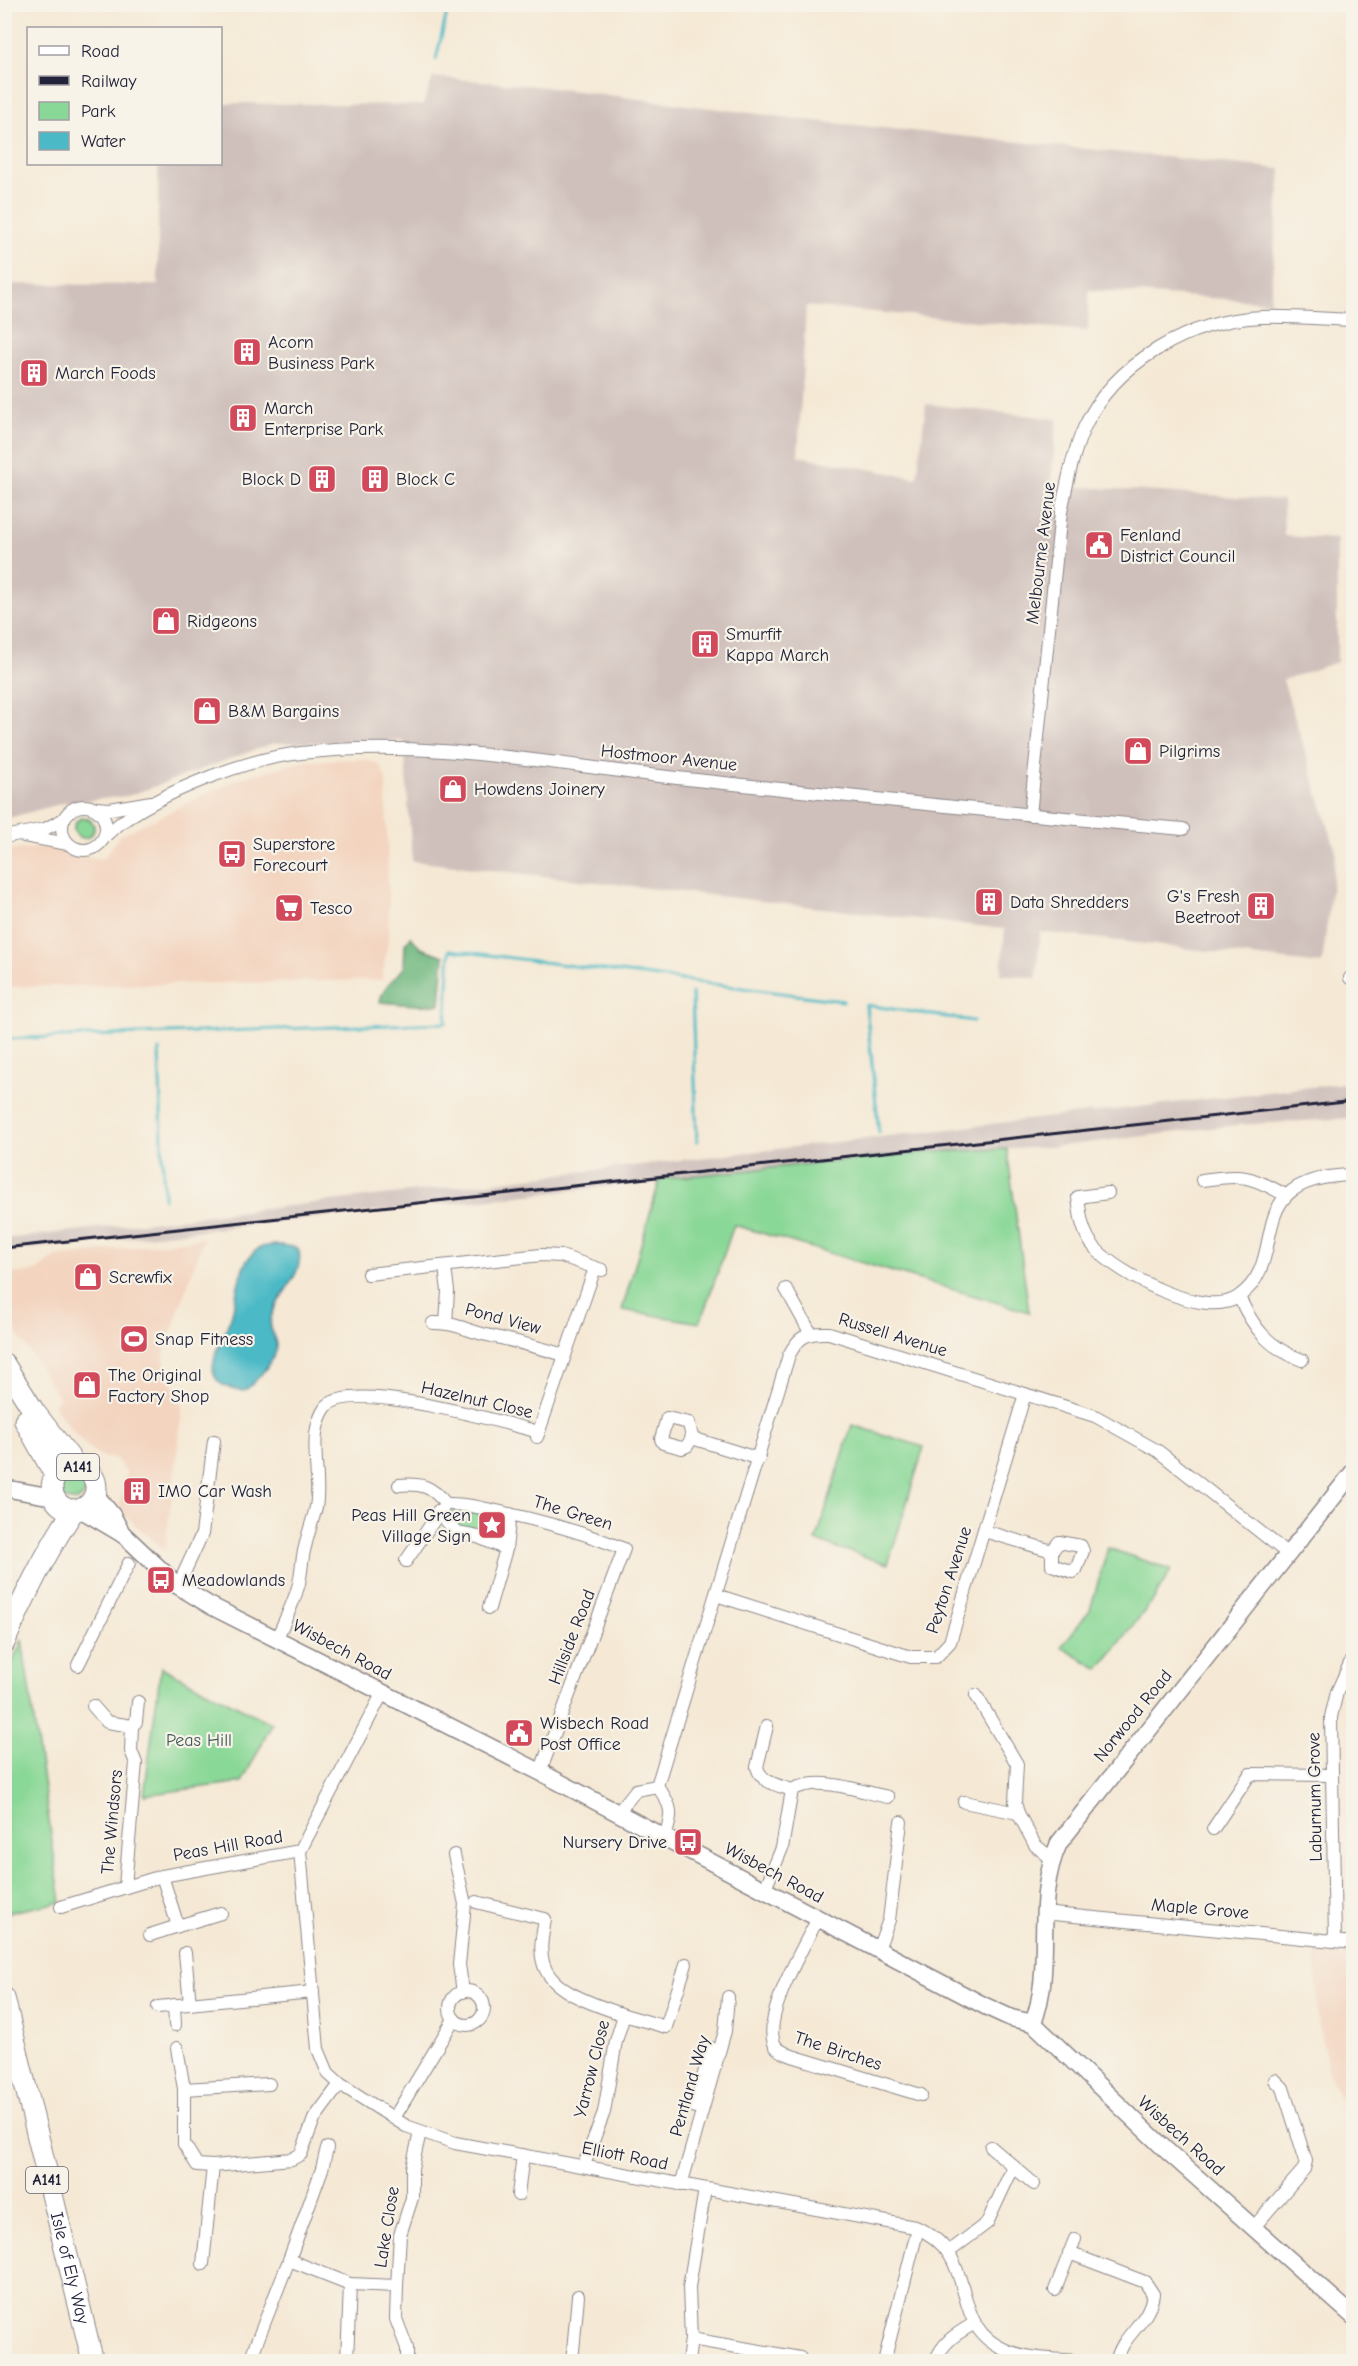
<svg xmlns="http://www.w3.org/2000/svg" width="1358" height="2366" viewBox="0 0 1358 2366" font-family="'Comic Neue',sans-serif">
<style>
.built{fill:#f3d4bf}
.industrial{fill:#cfc0bb}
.green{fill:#8ad897;stroke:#567d69;stroke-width:1.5}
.forest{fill:#6fb880;stroke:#486d5e;stroke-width:1.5}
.water{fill:#4cbac6;stroke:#376e80;stroke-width:1.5}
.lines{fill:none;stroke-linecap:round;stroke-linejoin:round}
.stream{stroke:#4cbac6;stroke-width:3}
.street-casing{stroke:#8c8688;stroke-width:14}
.secondary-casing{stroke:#8c8688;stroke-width:19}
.highway-casing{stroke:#8c8688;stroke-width:23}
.street{stroke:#fff;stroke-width:12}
.secondary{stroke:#fff;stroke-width:16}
.highway{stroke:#fff;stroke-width:21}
.rail{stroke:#22223b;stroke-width:3}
.labels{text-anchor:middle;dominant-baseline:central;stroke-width:4.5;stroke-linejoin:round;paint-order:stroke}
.shield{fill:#f7f3e8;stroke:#62616f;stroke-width:1.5}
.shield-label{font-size:16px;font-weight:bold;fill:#22223b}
.poi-label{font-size:18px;fill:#22223b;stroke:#f7f3e8;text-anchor:start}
.street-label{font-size:18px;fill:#22223b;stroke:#f7f3e8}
.park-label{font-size:18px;fill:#415957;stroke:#f7f3e8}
</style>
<rect width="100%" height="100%" fill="#f7f3e8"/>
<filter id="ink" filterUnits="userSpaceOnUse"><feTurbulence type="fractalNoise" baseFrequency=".0167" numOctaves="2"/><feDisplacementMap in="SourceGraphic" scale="12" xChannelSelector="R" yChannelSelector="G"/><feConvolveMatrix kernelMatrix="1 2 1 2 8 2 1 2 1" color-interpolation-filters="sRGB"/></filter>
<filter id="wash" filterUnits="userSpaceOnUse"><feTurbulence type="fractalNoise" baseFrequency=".008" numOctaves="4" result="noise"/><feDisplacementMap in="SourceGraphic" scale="24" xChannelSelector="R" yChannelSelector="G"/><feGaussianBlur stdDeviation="1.35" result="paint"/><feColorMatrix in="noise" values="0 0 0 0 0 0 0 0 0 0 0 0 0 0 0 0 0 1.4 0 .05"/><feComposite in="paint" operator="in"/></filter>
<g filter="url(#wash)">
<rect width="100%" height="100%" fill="#f5e9d5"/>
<g class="built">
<polygon points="364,759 379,764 386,779 389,933 382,980 5,987 5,850 53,847 62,854 104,859 119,836 238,779 304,761"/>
<polygon points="204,1238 164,1353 165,1369 183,1407 165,1550 123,1514 119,1504 127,1473 115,1458 105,1458 90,1449 72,1431 53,1404 60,1399 17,1333 5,1306 5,1274 34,1272 56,1257"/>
<polygon points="1315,1948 1353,1953 1353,2133 1329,2072 1318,2021"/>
</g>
<g class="industrial">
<polygon points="433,77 536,86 815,121 1281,169 1270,302 1089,290 1088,331 806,306 798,456 917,478 926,404 1057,419 1051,485 1283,500 1284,536 1337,539 1337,662 1283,680 1336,851 1322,964 1040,932 1036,978 1001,974 1005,929 412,861 404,741 274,743 128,796 63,803 5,819 5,284 158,285 158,164 220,164 221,103 423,105"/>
<polygon points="1353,1082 1353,1118 1237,1125 1052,1147 932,1152 5,1251 4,1239"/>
</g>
<g class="green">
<circle cx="84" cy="828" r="10"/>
<polygon points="1007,1149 1029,1312 734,1225 700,1323 622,1310 660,1179 932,1152"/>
<polygon points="852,1425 924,1447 888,1564 816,1541"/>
<circle cx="73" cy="1488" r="13"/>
<polygon points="455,1509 499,1516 504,1523 502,1542 459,1528 448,1514"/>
<polygon points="1108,1548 1171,1570 1153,1600 1099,1669 1061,1647 1090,1610"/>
<polygon points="22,1640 61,1902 5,1913 5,1680"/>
<polygon points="161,1667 272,1724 242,1782 144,1795"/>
</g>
<path class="forest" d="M411 937 421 948 444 956 440 1004C424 1008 398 1003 380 1002 382 986 395 979 404 968L405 944Z"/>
<path class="water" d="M281 1245 298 1248C307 1273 277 1294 271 1318 267 1331 280 1340 275 1353 272 1363 253 1385 244 1391 191 1385 220 1347 231 1317 238 1296 237 1258 262 1247 267 1245 275 1245 281 1245Z"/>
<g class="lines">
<g class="stream">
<polyline points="436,59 449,4"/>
<polyline points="692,993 697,1142"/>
<polyline points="4,1039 446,1023 450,950 843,1001"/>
<polyline points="159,1050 164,1199"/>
<polyline points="879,1133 866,1005 973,1021"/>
</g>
</g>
</g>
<g filter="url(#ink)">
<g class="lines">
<g class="street-casing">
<g id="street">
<circle cx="84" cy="828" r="22"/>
<polyline points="96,808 110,809 151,802"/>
<path d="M1030 815 1061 512C1067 484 1072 455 1084 428 1114 362 1191 320 1262 317 1292 316 1323 319 1354 320"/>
<polyline points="24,836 68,844"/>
<polyline points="4,837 45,829 64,819"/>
<path d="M104 837C145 797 244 759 301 753 420 739 541 762 659 776 834 795 1008 813 1183 829"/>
<polyline points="1350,978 1354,979"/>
<path d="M1202 1180C1243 1175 1248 1174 1285 1195"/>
<path d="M1108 1193 1078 1197C1080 1215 1082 1233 1095 1248 1118 1274 1205 1320 1238 1297 1294 1259 1235 1177 1354 1175"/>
<polyline points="445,1267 448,1291 446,1323"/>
<polyline points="368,1274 541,1255 561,1256 602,1270"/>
<polyline points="786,1289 810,1332"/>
<path d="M1239 1297C1254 1329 1269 1348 1302 1360"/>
<path d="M433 1323C453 1322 468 1331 487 1335 514 1341 538 1347 564 1355"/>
<polyline points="537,1437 595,1268"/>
<polyline points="692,1438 687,1446 682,1448 663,1443 661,1439 667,1418 689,1423 692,1438 759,1459"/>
<path d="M399 1485C421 1483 432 1486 446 1504 466 1503 486 1509 505 1513 546 1522 585 1533 624 1549L540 1772"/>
<polyline points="438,1511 457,1533 478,1537 506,1549"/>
<polyline points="984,1531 1052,1551 1059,1542 1081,1546 1083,1551 1076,1570 1073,1572 1052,1565 1052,1551"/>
<polyline points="406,1561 443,1507"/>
<polyline points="178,1586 202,1534 214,1441"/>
<polyline points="716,1595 911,1657 936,1657 950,1642 1025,1394"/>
<polyline points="489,1608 506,1549 510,1514"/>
<path d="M277 1638C284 1622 293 1605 298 1587 302 1574 301 1560 305 1547 308 1533 313 1520 316 1507 322 1475 306 1436 325 1408 347 1377 504 1423 539 1432"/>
<polyline points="78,1665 129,1563"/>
<polyline points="976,1695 1017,1764 1015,1802 1018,1813"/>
<polyline points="93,1706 107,1722 132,1726 136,1722 138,1702"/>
<path d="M767 1726 757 1767C761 1783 778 1785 792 1790 820 1775 858 1791 888 1797"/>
<path d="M657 1786 789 1355C799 1336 807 1332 829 1333L1095 1416 1158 1451 1288 1554"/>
<polyline points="964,1802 1018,1813 1035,1845 1052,1859"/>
<path d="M617 1814 636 1790 657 1786C674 1808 672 1813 665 1838"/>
<polyline points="1213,1829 1250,1774 1332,1775"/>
<path d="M300 1851 318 2049 328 2073 340 2084 406 2126 455 2143 915 2227C984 2255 944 2327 1008 2351 1032 2360 1061 2359 1086 2362"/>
<polyline points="454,1855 465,1904 459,1965 463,1992"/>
<polyline points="162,1876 178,1926 221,1913"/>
<polyline points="125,1886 136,1763 131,1751 132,1726"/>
<polyline points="765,1889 782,1848 792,1790"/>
<path d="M476 1902 545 1919C543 1933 539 1948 543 1962 550 1993 598 2005 624 2015L616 2041 604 2112 584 2165"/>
<polyline points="61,1907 162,1876 300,1851 382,1694"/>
<polyline points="1043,1913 1354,1943"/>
<path d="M818 1918C805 1945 763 2013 774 2043 776 2050 785 2053 792 2056L921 2095"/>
<polyline points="150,1935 178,1926"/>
<polyline points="1335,1940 1331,1717 1337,1692 1352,1659"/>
<polyline points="878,1949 889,1920 901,1822"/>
<polyline points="185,1953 190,2004"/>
<circle cx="467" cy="2008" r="17"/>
<polyline points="174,2005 175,2025"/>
<polyline points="158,2007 313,1992"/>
<polyline points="624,2015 666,2027 686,1964"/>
<polyline points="177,2048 184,2089 184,2144 197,2165 213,2166"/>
<polyline points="184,2089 269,2084"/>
<polyline points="695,2107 711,2048"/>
<polyline points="394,2118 454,2019"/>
<polyline points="991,2147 1034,2184"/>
<polyline points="681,2185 725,2031 728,1997"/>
<polyline points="518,2195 523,2155"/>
<polyline points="1254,2227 1304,2169 1306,2161 1283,2088 1275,2080"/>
<polyline points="950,2251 987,2223 1009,2176 1015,2168"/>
<path d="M1069 2253 1145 2282 1153 2294C1149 2324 1123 2332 1116 2362"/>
<polyline points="289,2260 350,2284 397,2286"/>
<polyline points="203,2264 213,2166 292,2159 301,2154 314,2119 340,2084"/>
<polyline points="1055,2290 1075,2239"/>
<polyline points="691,2339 800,2358 799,2362"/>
<polyline points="249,2362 289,2260 322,2169 327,2148"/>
<polyline points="347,2362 350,2284"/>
<polyline points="407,2362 407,2348 396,2319 397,2286 400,2235 412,2198 412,2168 420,2132"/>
<polyline points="572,2362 578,2296"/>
<polyline points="688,2362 691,2339 689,2287 705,2189"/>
<polyline points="884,2362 918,2228"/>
<path d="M935 2362C943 2341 956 2334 975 2323"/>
</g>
</g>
<g class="secondary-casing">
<g id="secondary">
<polyline points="4,1488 53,1497"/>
<polyline points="95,1494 112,1515 123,1535"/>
<polyline points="80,1509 124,1535 178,1586 211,1606 540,1772 985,2006 1011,2018 1033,2023 1166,2150 1354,2317"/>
<path d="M1033 2023C1055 1966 1032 1901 1059 1843L1354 1471"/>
</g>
</g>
<g class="highway-casing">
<g id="highway">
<polyline points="4,1364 35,1413 76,1466"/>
<polyline points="25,1421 55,1475"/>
<circle cx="74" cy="1488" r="22"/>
<path d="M4 1643C24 1596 46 1552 74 1510"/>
<path id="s1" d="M4 1998 93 2362"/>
</g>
</g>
<use href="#street" class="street"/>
<use href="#secondary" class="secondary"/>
<use href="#highway" class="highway"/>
<polyline class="rail" points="4,1248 1354,1101"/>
</g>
</g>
<defs>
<g id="building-square" transform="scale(1.5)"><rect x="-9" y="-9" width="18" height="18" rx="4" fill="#d1495b" stroke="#f7f3e8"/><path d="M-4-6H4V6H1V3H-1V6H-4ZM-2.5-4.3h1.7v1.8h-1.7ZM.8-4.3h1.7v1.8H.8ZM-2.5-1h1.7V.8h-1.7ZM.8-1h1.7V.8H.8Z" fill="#fff"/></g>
<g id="civic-square" transform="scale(1.5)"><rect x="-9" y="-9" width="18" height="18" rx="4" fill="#d1495b" stroke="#f7f3e8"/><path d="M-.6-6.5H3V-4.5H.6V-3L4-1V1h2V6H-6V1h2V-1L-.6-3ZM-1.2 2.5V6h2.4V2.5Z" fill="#fff"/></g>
<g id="shop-square" transform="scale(1.5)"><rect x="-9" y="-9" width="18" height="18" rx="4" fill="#d1495b" stroke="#f7f3e8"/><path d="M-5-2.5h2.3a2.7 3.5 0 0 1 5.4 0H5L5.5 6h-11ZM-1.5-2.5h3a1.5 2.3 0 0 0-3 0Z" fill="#fff"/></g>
<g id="bus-square" transform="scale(1.5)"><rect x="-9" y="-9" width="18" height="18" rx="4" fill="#d1495b" stroke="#f7f3e8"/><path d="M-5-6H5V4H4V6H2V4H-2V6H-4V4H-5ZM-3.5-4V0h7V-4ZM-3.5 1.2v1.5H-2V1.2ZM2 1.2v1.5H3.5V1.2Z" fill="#fff"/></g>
<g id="supermarket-square" transform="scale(1.5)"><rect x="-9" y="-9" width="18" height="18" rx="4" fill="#d1495b" stroke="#f7f3e8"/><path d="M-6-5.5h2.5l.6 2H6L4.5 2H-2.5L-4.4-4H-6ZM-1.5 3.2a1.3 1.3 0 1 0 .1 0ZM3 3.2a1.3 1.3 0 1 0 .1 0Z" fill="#fff"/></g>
<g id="stadium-square" transform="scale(1.5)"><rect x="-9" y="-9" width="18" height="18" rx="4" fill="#d1495b" stroke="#f7f3e8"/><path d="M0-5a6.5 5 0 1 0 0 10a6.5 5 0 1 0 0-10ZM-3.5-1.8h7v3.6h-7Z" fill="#fff"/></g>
<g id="sight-square" transform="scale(1.5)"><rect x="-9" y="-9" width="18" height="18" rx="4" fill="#d1495b" stroke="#f7f3e8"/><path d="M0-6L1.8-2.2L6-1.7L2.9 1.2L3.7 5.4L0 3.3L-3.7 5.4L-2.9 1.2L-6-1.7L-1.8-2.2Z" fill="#fff"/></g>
</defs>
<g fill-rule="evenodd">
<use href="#building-square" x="247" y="352"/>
<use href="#building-square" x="34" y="373"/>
<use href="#building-square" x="243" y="418"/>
<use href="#building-square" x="322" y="479"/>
<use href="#building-square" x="375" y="479"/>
<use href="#civic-square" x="1099" y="545"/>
<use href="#shop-square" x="166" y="621"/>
<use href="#building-square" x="705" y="644"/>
<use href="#shop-square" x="207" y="711"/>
<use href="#shop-square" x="1138" y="751"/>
<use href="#shop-square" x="453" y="789"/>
<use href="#bus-square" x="232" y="854"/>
<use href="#building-square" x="989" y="902"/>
<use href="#building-square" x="1261" y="906"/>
<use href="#supermarket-square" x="289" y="908"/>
<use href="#shop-square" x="88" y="1277"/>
<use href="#stadium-square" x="134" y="1339"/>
<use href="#shop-square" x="87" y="1385"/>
<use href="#building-square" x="137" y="1491"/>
<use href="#sight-square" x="492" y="1525"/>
<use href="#bus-square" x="161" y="1580"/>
<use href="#civic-square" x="519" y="1733"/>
<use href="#bus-square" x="688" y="1842"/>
</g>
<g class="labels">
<g class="shield">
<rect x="57" y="1454" width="42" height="26" rx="4.5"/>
<rect x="26" y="2167" width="42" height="26" rx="4.5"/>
</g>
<g class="shield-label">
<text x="78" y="1467">A141</text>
<text x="47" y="2180">A141</text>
</g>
<g class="poi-label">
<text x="268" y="342">Acorn<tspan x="268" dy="21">Business Park</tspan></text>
<text x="55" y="373">March Foods</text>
<text x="264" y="408">March<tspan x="264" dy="21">Enterprise Park</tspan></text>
<text x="301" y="479" text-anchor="end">Block D</text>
<text x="396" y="479">Block C</text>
<text x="1120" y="535">Fenland<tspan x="1120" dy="21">District Council</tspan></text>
<text x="187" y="621">Ridgeons</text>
<text x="726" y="634">Smurfit<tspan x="726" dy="21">Kappa March</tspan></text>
<text x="228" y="711">B&amp;M Bargains</text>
<text x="1159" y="751">Pilgrims</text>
<text x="474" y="789">Howdens Joinery</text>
<text x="253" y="844">Superstore<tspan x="253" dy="21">Forecourt</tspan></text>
<text x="1240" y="896" text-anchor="end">G's Fresh<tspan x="1240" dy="21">Beetroot</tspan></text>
<text x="1010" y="902">Data Shredders</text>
<text x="310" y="908">Tesco</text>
<text x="109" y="1277">Screwfix</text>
<text x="155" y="1339">Snap Fitness</text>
<text x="108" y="1375">The Original<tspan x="108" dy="21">Factory Shop</tspan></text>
<text x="158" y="1491">IMO Car Wash</text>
<text x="471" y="1515" text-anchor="end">Peas Hill Green<tspan x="471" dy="21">Village Sign</tspan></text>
<text x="182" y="1580">Meadowlands</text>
<text x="540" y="1723">Wisbech Road<tspan x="540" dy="21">Post Office</tspan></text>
<text x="667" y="1842" text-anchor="end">Nursery Drive</text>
</g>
<g class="street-label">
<text transform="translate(1041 553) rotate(-83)">Melbourne Avenue</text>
<text transform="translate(669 758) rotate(6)">Hostmoor Avenue</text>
<text transform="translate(503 1319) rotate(15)">Pond View</text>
<text transform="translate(893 1335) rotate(17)">Russell Avenue</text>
<text transform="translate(477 1400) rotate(13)">Hazelnut Close</text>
<text transform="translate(573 1513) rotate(17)">The Green</text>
<text transform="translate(949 1580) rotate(-72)">Peyton Avenue</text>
<text transform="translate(572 1637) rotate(-69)">Hillside Road</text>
<text transform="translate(342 1650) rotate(28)">Wisbech Road</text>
<text transform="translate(1133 1716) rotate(-51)">Norwood Road</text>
<text transform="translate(1315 1797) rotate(-91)">Laburnum Grove</text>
<text transform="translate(112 1822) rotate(-85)">The Windsors</text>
<text transform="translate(228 1846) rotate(-10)">Peas Hill Road</text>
<text transform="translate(774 1873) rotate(28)">Wisbech Road</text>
<text transform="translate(1200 1909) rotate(5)">Maple Grove</text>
<text transform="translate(838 2051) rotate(18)">The Birches</text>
<text transform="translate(592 2069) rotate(-76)">Yarrow Close</text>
<text transform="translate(690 2086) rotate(-74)">Pentland Way</text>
<text transform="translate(1181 2136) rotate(42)">Wisbech Road</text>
<text transform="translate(625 2156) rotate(11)">Elliott Road</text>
<text transform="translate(387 2227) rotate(-81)">Lake Close</text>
<text stroke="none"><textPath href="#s1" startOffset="278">Isle of Ely Way</textPath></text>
</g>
<g class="park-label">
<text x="199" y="1740">Peas Hill</text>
</g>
</g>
<rect width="1358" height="2366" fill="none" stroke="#f7f3e8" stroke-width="24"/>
<rect x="27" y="27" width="195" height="138" fill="#f7f3e8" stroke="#a29fa3" stroke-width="1.5"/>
<rect x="39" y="46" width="30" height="9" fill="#ffffff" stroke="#a29fa3" stroke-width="1.5"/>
<text x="81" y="57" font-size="18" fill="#22223b">Road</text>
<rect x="39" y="76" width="30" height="9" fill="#22223b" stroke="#a29fa3" stroke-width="1.5"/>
<text x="81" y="87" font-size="18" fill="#22223b">Railway</text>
<rect x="39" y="102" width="30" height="18" fill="#8ad897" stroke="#a29fa3" stroke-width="1.5"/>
<text x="81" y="117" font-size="18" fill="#22223b">Park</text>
<rect x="39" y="132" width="30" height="18" fill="#4cbac6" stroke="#a29fa3" stroke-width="1.5"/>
<text x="81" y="147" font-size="18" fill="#22223b">Water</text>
</svg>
